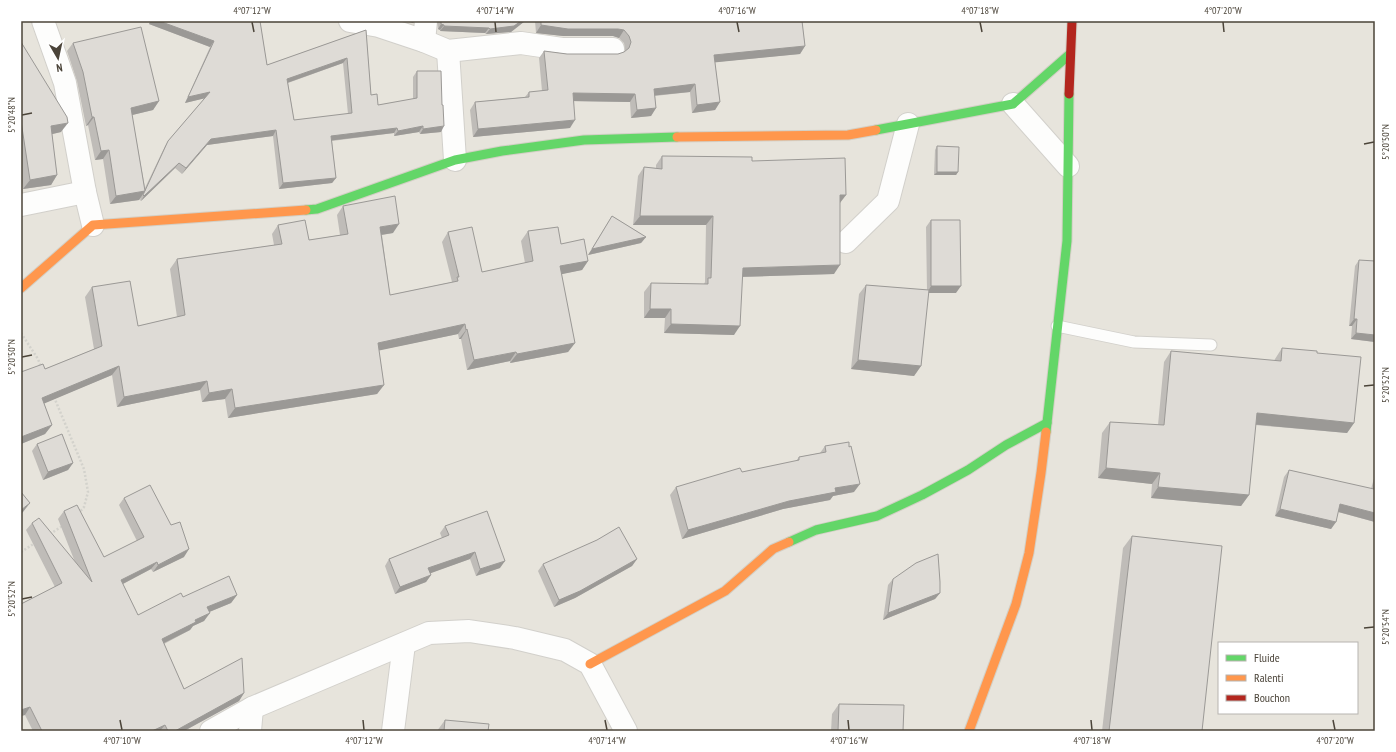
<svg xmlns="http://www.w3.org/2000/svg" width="1396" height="752" viewBox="0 0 1396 752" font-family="'PT Sans Narrow',sans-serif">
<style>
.residential{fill:#e7e4dc;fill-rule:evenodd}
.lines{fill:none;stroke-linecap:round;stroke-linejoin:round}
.lane-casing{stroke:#d2d0cb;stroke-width:13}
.street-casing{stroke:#d2d0cb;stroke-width:24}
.fast-casing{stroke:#d3cfc5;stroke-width:11}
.slow-casing{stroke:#d3cfc5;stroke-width:11}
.jam-casing{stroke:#d3cfc5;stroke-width:11}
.path{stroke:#d3d2cc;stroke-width:2.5;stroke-dasharray:2 2;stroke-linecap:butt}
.lane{stroke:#fdfdfc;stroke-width:11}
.street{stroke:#fdfdfc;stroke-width:22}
.fast{stroke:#63d668;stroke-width:9}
.slow{stroke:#ff974d;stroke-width:9}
.jam{stroke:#b3261e;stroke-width:9}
.wall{fill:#bfbcb8;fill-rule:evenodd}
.shaded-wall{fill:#9b9996}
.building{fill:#dedbd6;stroke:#9b9996;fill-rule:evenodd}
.ticks{fill:none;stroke:#4b4439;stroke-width:1.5}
.neatline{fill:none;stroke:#4b4439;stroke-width:1.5}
.ticks-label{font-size:10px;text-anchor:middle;fill:#4b4439}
</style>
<rect width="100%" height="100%" fill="#f4f2ee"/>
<path class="residential" d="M21 21H1375V731H21ZM1219 643H1357V713H1219Z"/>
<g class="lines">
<g class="lane-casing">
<polyline id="lane" points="1057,326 1134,342 1211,345"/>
</g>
<g class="street-casing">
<g id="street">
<polyline points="43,21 65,83 85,192 93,225"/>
<polyline points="350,21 379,26 424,41 448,51 521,43 562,49 613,49"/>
<polyline points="424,41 426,21"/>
<polyline points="448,51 455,160"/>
<polyline points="1013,104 1068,166"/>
<polyline points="21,205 85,192"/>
<polyline points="846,242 888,201 908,124"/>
<polyline points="211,731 252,708 429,633 469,631 515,638 565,650 590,664 626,731"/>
<polyline points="250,731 252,708"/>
<polyline points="393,731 404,644"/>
</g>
</g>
<g class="fast-casing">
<g id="fast">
<polyline points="876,130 1013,104 1070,54"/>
<polyline points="306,210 317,209 455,160 502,151 584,140 677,137"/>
<polyline points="1046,432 1067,241 1069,94"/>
<polyline points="789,542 816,530 877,516 922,495 968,470 1006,445 1047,423"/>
</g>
</g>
<g class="slow-casing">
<g id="slow">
<polyline points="677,137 848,135 876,130"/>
<polyline points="21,288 93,225 306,210"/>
<polyline points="590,664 725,591 773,549 789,542"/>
<polyline points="969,731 1016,604 1029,553 1041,473 1046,432"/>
</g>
</g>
<g class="jam-casing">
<polyline id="jam" points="1069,94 1072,21"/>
</g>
<g class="path">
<polyline points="21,333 38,359 41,367"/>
<polyline points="54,397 84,469 88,492 84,507 79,513"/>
<polyline points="50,534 64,525"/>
<polyline points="21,552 35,543"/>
</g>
<use href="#lane" class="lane"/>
<use href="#street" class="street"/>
<use href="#fast" class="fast"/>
<use href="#slow" class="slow"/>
<use href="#jam" class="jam"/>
</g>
<g class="wall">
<path d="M150 21H260L267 65 366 30 371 95 378 105 413 99V77L417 71 441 132 420 134 419 132 394 136V133L332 141 336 178 332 183 279 189 273 136 207 145 182 174 175 168 141 201 140 200 141 198 139 200 110 204 103 159 95 160 88 125 86 126 77 81 67 51 73 43 159 101 153 110 132 115 145 188 165 146 168 141 205 98 185 103 210 47 149 24ZM343 63 348 114 294 120 288 83Z"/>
<polygon points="437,21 525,21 511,32 486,34 485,33 440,31 440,30 438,29"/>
<polygon points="535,21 802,21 805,46 800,54 715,62 720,102 715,110 692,113 690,92 655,96 656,108 651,116 631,118 630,102 574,101 570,128 473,137 470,110 475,102 525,97 529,92 542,91 539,58 544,51 567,54 618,54 625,52 625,49 624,43 619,38 613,36 563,36 536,33"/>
<polygon points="21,42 61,132 52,134 57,175 51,185 23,189 21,173"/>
<polygon points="937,146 958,172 956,175 934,175 935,150"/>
<polygon points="662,156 752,161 846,195 840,203 834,274 742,277 734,335 664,333 665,318 644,318 644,292 651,283 704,284 705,282 706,225 633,225 638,176 644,167 656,168 656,165"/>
<polygon points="343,206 393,233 382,235 390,295 452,282 442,242 448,232 482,272 525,263 521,241 528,231 561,244 588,261 582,270 561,274 575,343 568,352 510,363 510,361 467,370 461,339 459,339 458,334 379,350 384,385 377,394 228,418 225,399 202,402 200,390 117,407 112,375 44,403 52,425 45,434 21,444 45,369 94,349 85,297 92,287 138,326 177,317 170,269 177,259 274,245 272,234 278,225 309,240 340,235 337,215"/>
<polygon points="612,216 646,237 641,243 588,255"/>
<polygon points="931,220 956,293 928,293 921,366 914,376 851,369 859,294 866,285 927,290 926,227"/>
<polygon points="1359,260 1375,261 1375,342 1351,339 1352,326 1349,326 1355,266"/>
<polygon points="1282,348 1317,353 1354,423 1347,433 1255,425 1249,495 1241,506 1151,498 1152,484 1098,478 1102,433 1110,422 1158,425 1164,362 1171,351 1274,361 1275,359"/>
<polygon points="37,444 73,463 68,470 43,480 32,451"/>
<polygon points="825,446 854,492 833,496 830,500 783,509 682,539 670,495 676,487 742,472 796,461 799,457 820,453"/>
<polygon points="1289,470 1371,489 1375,475 1375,522 1338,512 1336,522 1331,529 1275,516 1284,477"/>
<polygon points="124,498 184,557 153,572 151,569 123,584 138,615 183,597 237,595 231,603 209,612 204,621 193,626 190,630 164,644 184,689 244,693 239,701 184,731 33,731 25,715 21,716 21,604 55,587 26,530 32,523 75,562 58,519 64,511 104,557 137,541 119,505"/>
<polygon points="445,526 500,568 476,576 470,559 430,573 431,575 426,582 395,594 385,566 389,559 442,538 440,533"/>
<polygon points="1132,536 1202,731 1102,731 1123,548"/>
<polygon points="637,559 632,566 575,598 554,607 538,571 543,564"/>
<polygon points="893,579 940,593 935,599 883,620 888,585"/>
<polygon points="839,704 903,731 831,731 832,714"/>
<polygon points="445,720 488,731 437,731"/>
</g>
<g class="shaded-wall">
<polygon points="151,21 159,21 214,41 210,47 149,24"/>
<polygon points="405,21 415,21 413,23"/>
<polygon points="521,21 525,21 511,32 486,34 490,29"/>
<polygon points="441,24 444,25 440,30 438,29"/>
<polygon points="541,25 618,29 624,30 619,38 613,36 563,36 536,33"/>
<polygon points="444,26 489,28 485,33 440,31"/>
<polygon points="805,46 800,54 709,63 714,55"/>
<polygon points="347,58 343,63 284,84 287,79"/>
<polygon points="695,84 690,92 649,96 654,89"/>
<polygon points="210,92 206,98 185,103 188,97"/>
<polygon points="573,93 635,94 630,102 568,101"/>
<polygon points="159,101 153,110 124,117 131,108"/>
<polygon points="720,102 715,110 692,113 697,105"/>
<polygon points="656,108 651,116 631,118 637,110"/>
<polygon points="92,117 94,117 88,125 86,126"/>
<polygon points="575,120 570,128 473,137 478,129"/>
<polygon points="68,123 61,132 44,136 51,126"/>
<polygon points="423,126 419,132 394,136 398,131"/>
<polygon points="444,126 441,132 420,134 423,129"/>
<polygon points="397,128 394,133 327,141 331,136"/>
<polygon points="276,130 273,136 207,145 182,174 186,168 211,139"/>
<polygon points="109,150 103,159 95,160 101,151"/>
<polygon points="179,163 175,168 141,201 144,196"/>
<polygon points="937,172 958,172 956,175 934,175"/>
<polygon points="57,175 51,185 23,189 30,180"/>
<polygon points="336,178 332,183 279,189 283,183"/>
<polygon points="145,191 139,200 110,204 116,196"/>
<polygon points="840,195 846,195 839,204"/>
<polygon points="640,216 713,216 706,225 633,225"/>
<polygon points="399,224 393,233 374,236 380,227"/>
<polygon points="646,237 641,243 588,255 592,249"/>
<polygon points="588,261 582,270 553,276 560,266"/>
<polygon points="840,265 834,274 736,277 743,268"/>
<polygon points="931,286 961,286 956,293 927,293"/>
<polygon points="650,309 671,309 665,318 644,318"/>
<polygon points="1354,319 1357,319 1352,326 1349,326"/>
<polygon points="465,324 458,334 372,352 378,343"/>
<polygon points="671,324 740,326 734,335 664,333"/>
<polygon points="467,329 461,339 459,339 466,330"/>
<polygon points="1356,333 1375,335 1375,342 1351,339"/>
<polygon points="575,343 568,352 510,363 517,354"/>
<polygon points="516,352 510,361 467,370 474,360"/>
<polygon points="858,360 921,366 914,376 851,369"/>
<polygon points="119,366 112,375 36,407 42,398"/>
<polygon points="207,381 200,390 117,407 124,397"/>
<polygon points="384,385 377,394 228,418 235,408"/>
<polygon points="232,389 225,399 202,402 209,393"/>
<polygon points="1257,413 1354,423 1347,433 1249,424"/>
<polygon points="52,425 45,434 21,444 21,437"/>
<polygon points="73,463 68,470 43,480 48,472"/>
<polygon points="1106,468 1160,473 1152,484 1098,478"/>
<polygon points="860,484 854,492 833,496 830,500 783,509 682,539 688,530 789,501 835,488"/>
<polygon points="1158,487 1249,495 1241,506 1151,498"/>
<polygon points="30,503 23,512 21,514 21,510"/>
<polygon points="1340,504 1375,513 1375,522 1335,511"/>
<polygon points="1280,509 1336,522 1331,529 1275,516"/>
<polygon points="189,549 184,557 153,572 158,565"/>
<polygon points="475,552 470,559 423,576 428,568"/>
<polygon points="637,559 632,566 575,598 554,607 559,600"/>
<polygon points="505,561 500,568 476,576 480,569"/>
<polygon points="157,562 151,569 115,588 121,580"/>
<polygon points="431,575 426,582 395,594 400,587"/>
<polygon points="940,593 935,599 883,620 888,613"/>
<polygon points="237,595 231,603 202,615 207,607"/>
<polygon points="210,613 204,621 193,626 190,630 156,647 162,639 195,620"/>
<polygon points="244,693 239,701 184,731 175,731"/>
<polygon points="30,707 25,715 21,716 21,710"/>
<polygon points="165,725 160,731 152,731"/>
</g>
<g class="building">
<path d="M159 21H260L267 65 366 30 371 95 377 94 378 105 417 98V71H441L442 105H443L444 126 423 129V126L398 131 397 128 331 136 336 178 283 183 276 130 211 139 186 168 179 163 144 196 143 195 168 141 210 92 188 97 214 41ZM347 58 352 113 294 120 287 79Z"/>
<polygon points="441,21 521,21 514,26 490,29 489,28 444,26 444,25 441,24"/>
<polygon points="541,21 802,21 805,46 714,55 720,102 697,105 695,84 654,89 656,108 637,110 635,94 573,93 575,120 478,129 475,102 529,97 529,92 548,90 544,51 567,54 618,54 624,52 629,48 631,42 629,36 624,30 618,29 568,29 541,25"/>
<polygon points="141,27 159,101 131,108 145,191 116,196 109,150 101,151 94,117 92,117 83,72 73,43"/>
<polygon points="21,42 67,117 68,123 51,126 57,175 30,180 21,121"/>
<polygon points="937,146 959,147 958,172 937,172"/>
<polygon points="662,156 752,157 752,161 845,158 846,195 840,195 840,265 743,268 740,326 671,324 671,309 650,309 651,283 708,284 708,278 711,278 713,216 640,216 644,167 662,169"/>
<polygon points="395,196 399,224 380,227 390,295 458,281 457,277 459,277 448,232 472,227 482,272 533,261 528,231 558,227 561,244 584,239 588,261 560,266 575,343 517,354 516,352 474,360 467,329 466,330 465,324 378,343 384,385 235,408 232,389 209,393 207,381 124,397 119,366 42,398 52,425 21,437 21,372 43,364 45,369 102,346 92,287 130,281 138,326 185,315 177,259 282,244 278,225 305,220 309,240 348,234 343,206"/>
<polygon points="612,216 646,237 592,249"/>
<polygon points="931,220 960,220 961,286 931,286"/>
<polygon points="1359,260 1375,261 1375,335 1356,333 1357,319 1354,319"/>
<polygon points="866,285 929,290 921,366 858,360"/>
<polygon points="1282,348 1317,351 1317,353 1361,357 1354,423 1257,413 1249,495 1158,487 1160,473 1106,468 1110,422 1164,425 1171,351 1281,361"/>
<polygon points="62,434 73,463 48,472 37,444"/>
<polygon points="849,442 849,447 851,446 860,484 835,488 836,492 789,501 688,530 676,487 740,468 742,472 799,460 799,457 826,452 825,446"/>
<polygon points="1289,470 1374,489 1375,484 1375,513 1340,504 1336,522 1280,509"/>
<polygon points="150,485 171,525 180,522 189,549 158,565 157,562 121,580 138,615 181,593 183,597 229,576 237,595 207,607 210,613 195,620 196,622 162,639 184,689 242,658 244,693 175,731 168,731 165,725 152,731 42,731 30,707 21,710 21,604 62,583 32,523 39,518 92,582 64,511 77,505 104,557 144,537 124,498"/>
<polygon points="21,492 30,503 21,510"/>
<polygon points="487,511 505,561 480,569 475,552 428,568 431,575 400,587 389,559 449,535 445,526"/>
<polygon points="619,527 637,559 580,591 559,600 543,564 597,540"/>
<polygon points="1132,536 1222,546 1202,731 1109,731"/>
<polygon points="938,554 940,582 940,593 888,613 893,579 916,563"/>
<polygon points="839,704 904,705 903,731 838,731"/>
<polygon points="445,720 489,724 488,731 444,731"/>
</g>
<path class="ticks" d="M252 22 254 32M495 22 496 32M737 22 739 32M980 22 982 32M1223 22 1224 32M22 115 32 113M1364 144 1374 142M22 357 32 355M1364 386 1374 385M22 599 32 597M1364 628 1374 627M120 720 122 730M363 720 364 730M605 720 607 730M848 720 849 730M1091 720 1092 730M1333 720 1335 730"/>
<rect width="1396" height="752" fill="none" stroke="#ffffff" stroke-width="44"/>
<rect x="1218" y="642" width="140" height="72" fill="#ffffff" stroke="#b7b4b0"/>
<rect x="1226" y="655" width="20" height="6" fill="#63d668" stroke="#b7b4b0"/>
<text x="1254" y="662" font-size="12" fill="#4b4439">Fluide</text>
<rect x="1226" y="675" width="20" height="6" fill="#ff974d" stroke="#b7b4b0"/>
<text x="1254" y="682" font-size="12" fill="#4b4439">Ralenti</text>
<rect x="1226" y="695" width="20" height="6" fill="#b3261e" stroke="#b7b4b0"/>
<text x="1254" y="702" font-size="12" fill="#4b4439">Bouchon</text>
<g transform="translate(58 58) rotate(171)" stroke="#ffffff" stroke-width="3" paint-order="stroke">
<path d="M0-3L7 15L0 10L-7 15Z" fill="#4b4439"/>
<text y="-6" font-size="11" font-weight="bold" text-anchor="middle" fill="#4b4439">N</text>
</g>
<rect x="22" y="22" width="1352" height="708" class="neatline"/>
<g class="ticks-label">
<text x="252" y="14">4°07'12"W</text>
<text x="495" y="14">4°07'14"W</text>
<text x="737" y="14">4°07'16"W</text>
<text x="980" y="14">4°07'18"W</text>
<text x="1223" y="14">4°07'20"W</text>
<text transform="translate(11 115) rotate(-90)" y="4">5°20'48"N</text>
<text transform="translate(1385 142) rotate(-90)" y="4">5°20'50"N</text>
<text transform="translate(11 357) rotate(-90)" y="4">5°20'50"N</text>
<text transform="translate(1385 385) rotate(-90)" y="4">5°20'52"N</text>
<text transform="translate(11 599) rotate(-90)" y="4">5°20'52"N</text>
<text transform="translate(1385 627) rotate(-90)" y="4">5°20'54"N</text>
<text x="122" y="744">4°07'10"W</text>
<text x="364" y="744">4°07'12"W</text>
<text x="607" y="744">4°07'14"W</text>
<text x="849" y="744">4°07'16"W</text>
<text x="1092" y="744">4°07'18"W</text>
<text x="1335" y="744">4°07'20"W</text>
</g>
</svg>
